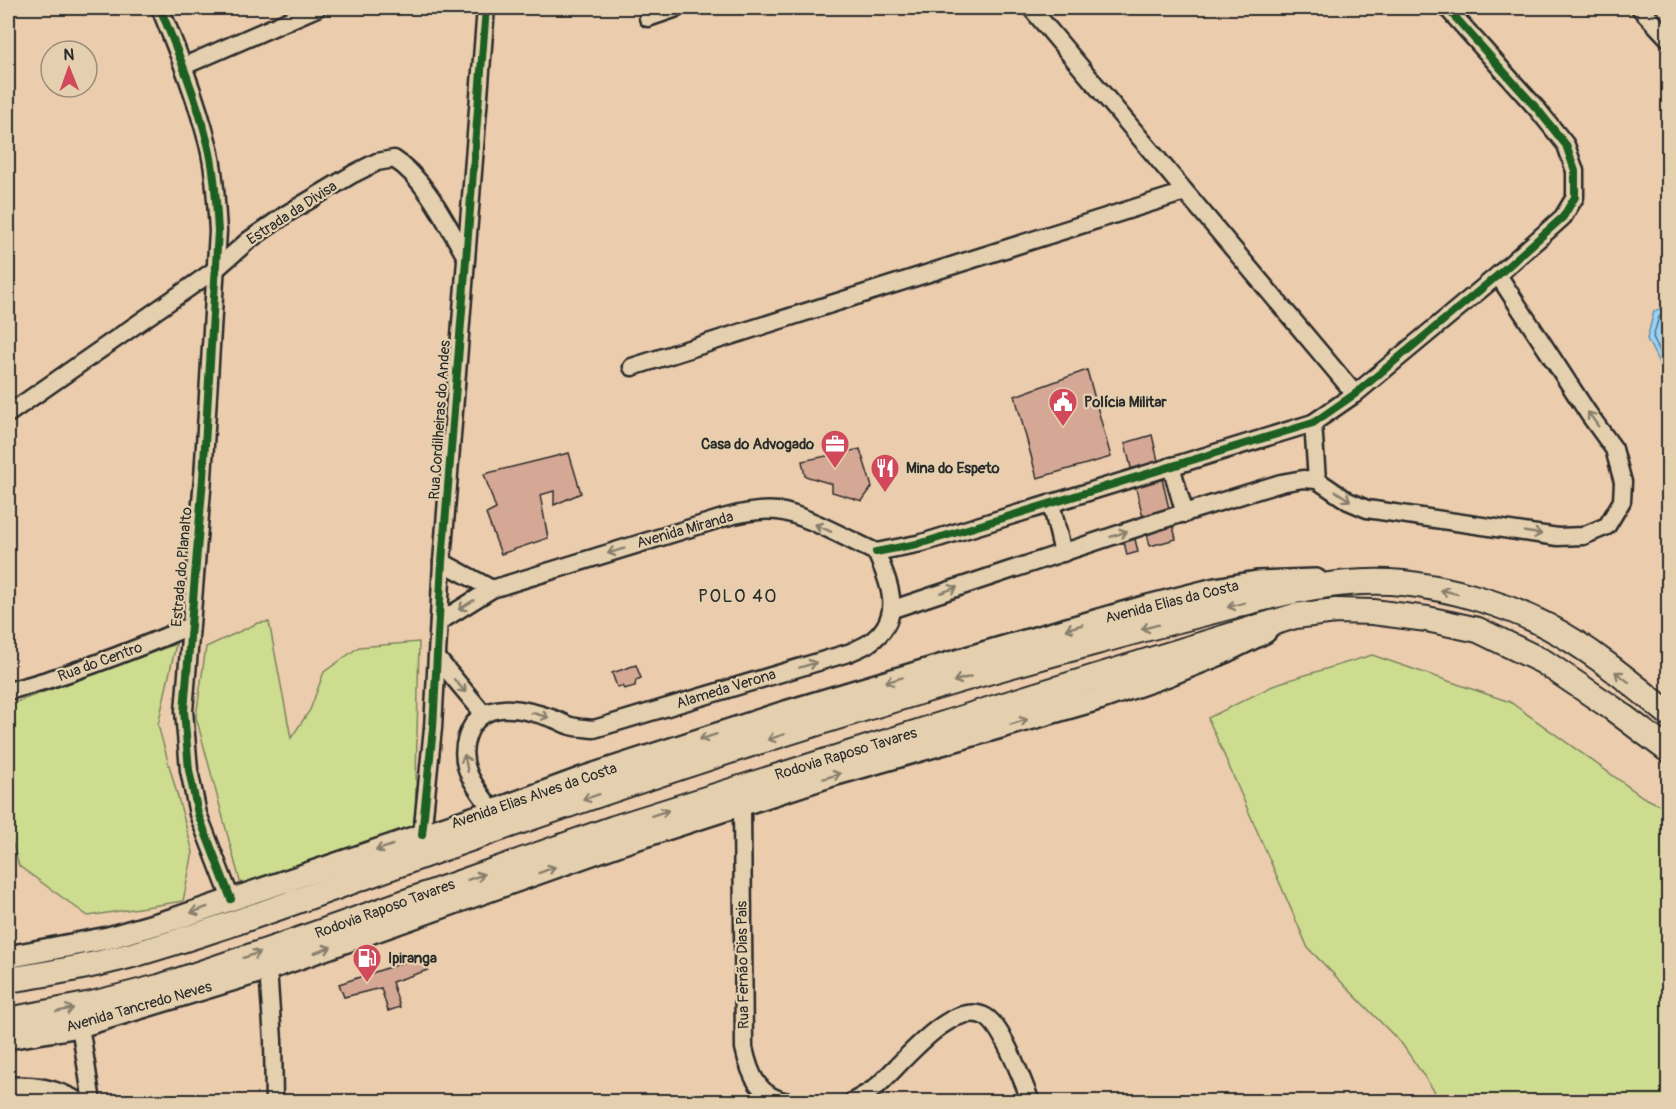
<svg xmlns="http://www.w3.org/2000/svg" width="1676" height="1109" viewBox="0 0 1676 1109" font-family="Pangolin,sans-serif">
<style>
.green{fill:#cedc90;stroke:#7c845e;stroke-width:1.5}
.water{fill:#97d2f7;stroke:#6c8fa5;stroke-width:1.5}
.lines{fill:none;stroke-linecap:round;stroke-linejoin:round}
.shore{stroke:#566e7d;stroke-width:1.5}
.building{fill:#d5a895;stroke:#2b2b2b;stroke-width:1.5}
.minor-casing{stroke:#2b2b2b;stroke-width:21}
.major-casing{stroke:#2b2b2b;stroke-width:26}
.highway-casing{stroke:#2b2b2b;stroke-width:28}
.minor{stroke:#e4d0ae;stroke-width:16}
.major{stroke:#e4d0ae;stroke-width:21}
.highway{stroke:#e4d0ae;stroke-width:24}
.cycleway-casing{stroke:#e4d0ae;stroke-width:11}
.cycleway{stroke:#1b5e20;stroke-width:8}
.oneway{stroke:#887e6c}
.labels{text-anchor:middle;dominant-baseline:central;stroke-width:4.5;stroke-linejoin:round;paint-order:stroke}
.street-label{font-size:15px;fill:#2b2b2b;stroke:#e4d0ae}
.poi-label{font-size:15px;font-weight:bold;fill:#2b2b2b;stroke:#e4d0ae;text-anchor:start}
.quarter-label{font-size:18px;letter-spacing:1.5px;fill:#2b2b2b;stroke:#e4d0ae}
</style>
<rect width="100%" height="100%" fill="#ebccad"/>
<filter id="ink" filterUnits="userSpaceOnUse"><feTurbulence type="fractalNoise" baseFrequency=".0167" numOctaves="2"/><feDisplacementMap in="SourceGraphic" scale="12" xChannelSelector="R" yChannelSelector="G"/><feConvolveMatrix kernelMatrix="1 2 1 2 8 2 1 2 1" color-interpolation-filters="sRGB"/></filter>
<g filter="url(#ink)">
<g class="green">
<polygon points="269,622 291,738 310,710 324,672 359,647 419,642 415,827 241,885 196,717 206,647 258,623"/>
<polygon points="176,644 158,725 193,852 183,901 88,916 19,866 8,828 8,705"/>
<polygon points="1372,655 1510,702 1643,797 1668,809 1668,1101 1441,1101 1402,1044 1308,948 1208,718 1279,683"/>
</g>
<polygon class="water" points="1668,306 1668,381 1647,339 1654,311"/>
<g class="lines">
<polyline class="shore" points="1668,312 1659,317 1653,337 1668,368"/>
</g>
<g class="building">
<polygon points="1087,370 1111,457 1037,478 1015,396"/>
<polygon points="1152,435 1176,539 1150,546 1125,443"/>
<polygon points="860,449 872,487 862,501 832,492 832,484 805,476 802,461"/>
<polygon points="569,453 581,493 554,505 554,491 540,495 548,538 501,554 486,514 496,509 484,474"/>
<polygon points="1135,539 1138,552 1127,555 1124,542"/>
<polygon points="636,665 641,678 636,680 635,686 624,689 622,686 617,687 612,673"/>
<polygon points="423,956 428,970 392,982 400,1007 388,1011 381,988 344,997 339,984"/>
</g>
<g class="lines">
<g class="minor-casing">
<g id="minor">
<path d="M160 8C178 52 196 97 208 144 215 172 216 202 218 231L203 478 184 711 189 770 198 814 231 899"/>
<polyline points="1031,8 1355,394"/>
<polyline points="1640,8 1668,38"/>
<polyline points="648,18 677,8"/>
<polyline points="184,66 317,8"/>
<polyline points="632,367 1185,192"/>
<path d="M8 414 216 269 249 240 288 213 353 174 377 162 394 159C426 179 447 225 466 257"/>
<polyline points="1313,423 1317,480"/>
<polyline points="1171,466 1185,514"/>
<polyline points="1051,503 1063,553"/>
<polyline points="876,552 922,543 1313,423 1355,394 1498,275 1563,217 1575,197 1575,171 1566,145 1538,110 1447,8"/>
<polyline points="442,562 492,589"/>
<polyline points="893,609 1155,522 1281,483 1303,479 1317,480 1348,501 1367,509 1558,537 1583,536 1607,526 1622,501 1623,482 1614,449 1588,413 1498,275"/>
<path d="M439 622 492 589 723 518C741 513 759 509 778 511 804 514 851 541 876 552"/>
<polyline points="438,659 483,713"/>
<path d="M8 691C71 675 130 652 190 626"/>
<path d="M742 806 744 1048C750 1075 758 1097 789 1102"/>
<path d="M493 811C476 788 457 766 467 737 480 697 523 708 554 719 560 721 565 725 571 726 578 728 586 728 594 729L848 653C855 650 863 647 869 643 905 618 890 585 876 552"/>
<polyline points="422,835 433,728 442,562 486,8"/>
<polyline points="268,969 273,1040 274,1102"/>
<polyline points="80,1026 92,1102"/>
<path d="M8 1086C34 1084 56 1088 80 1102"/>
<path d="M852 1102C860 1097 869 1093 876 1087 899 1068 951 997 986 1017 1003 1027 1023 1082 1031 1102"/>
</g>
</g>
<g class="major-casing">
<g id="major">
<polyline points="8,957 108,938 174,919 493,811 585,777 782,713 990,651 1144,607 1215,589 1257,582 1316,580"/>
<polyline points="8,1038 80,1026 268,969 620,844 833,775 1099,699 1168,675 1218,655 1265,632"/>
</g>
</g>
<g class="highway-casing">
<g id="highway">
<path d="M8 980C54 973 100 965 146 951 261 917 374 872 487 833 687 763 889 697 1093 643 1136 631 1178 620 1221 609 1281 593 1341 577 1403 583 1450 588 1505 604 1547 626 1591 649 1630 682 1668 713"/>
<polyline points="8,1020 92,1004 159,987 281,946 614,828 994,708 1295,616 1336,611 1373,612 1427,619 1478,630 1544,662 1612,708 1668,750"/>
</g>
</g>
<use href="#minor" class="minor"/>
<use href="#major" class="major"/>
<use href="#highway" class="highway"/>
<g class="cycleway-casing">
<g id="cycleway">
<path d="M160 8C178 52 196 97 208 144 215 172 216 202 218 231L203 478 184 711 189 770 198 814 231 899"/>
<polyline points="876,552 922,543 1313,423 1355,394 1498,275 1563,217 1575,197 1575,171 1566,145 1538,110 1447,8"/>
<polyline points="422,835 433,728 442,562 486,8"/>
</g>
</g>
<use href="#cycleway" class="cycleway"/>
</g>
<defs><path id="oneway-shaft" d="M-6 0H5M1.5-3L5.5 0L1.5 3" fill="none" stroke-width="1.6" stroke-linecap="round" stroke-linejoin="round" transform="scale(1.5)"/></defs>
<g class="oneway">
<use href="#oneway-shaft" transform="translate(1593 419) rotate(-126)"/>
<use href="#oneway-shaft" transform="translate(1343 496) rotate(33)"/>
<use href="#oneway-shaft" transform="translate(823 528) rotate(-155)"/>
<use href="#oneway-shaft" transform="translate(1533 533) rotate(8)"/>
<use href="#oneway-shaft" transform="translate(1119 534) rotate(-19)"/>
<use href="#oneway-shaft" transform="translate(616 551) rotate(163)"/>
<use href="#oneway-shaft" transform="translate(949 590) rotate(-18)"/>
<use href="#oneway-shaft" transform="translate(1449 592) rotate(-166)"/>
<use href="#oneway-shaft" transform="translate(466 605) rotate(148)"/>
<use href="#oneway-shaft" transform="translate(1236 605) rotate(165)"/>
<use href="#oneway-shaft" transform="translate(1074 627) rotate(164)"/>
<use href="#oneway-shaft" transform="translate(1150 627) rotate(165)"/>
<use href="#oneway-shaft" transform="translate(808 665) rotate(-17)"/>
<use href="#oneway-shaft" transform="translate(1622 677) rotate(-143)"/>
<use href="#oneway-shaft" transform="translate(962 679) rotate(164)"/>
<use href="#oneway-shaft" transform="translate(894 680) rotate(163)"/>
<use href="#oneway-shaft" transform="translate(460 686) rotate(48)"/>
<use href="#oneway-shaft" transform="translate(540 715) rotate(16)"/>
<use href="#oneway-shaft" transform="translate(1019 722) rotate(-17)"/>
<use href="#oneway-shaft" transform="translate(708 737) rotate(162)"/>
<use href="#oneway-shaft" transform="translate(776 737) rotate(162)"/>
<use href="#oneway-shaft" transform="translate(466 763) rotate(-101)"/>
<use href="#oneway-shaft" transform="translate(832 776) rotate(-17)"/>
<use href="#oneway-shaft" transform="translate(591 797) rotate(162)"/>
<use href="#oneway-shaft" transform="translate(660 813) rotate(-18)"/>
<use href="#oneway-shaft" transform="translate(384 848) rotate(161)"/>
<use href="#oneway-shaft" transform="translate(547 870) rotate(-20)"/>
<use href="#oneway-shaft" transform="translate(476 877) rotate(-19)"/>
<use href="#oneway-shaft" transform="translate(199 910) rotate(160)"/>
<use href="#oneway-shaft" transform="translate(323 950) rotate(-20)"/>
<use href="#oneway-shaft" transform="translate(252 955) rotate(-18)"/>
<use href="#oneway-shaft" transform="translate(65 1010) rotate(-12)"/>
</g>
</g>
<defs>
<g id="civic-pin" transform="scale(1.5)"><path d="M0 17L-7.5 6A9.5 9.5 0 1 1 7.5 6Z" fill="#d1495b" stroke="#e4d0ae"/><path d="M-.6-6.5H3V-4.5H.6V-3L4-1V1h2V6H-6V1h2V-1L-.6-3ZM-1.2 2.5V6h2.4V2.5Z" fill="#fff"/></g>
<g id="office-pin" transform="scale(1.5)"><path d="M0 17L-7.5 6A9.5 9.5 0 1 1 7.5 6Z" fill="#d1495b" stroke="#e4d0ae"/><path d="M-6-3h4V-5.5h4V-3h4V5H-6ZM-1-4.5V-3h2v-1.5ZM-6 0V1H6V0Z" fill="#fff"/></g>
<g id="restaurant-pin" transform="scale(1.5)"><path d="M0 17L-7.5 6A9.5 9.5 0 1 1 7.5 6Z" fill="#d1495b" stroke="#e4d0ae"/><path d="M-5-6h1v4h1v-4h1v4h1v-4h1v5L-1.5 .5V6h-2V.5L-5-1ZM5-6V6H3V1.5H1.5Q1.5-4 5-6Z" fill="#fff"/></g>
<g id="fuel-pin" transform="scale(1.5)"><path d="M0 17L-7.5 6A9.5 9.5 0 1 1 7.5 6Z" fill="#d1495b" stroke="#e4d0ae"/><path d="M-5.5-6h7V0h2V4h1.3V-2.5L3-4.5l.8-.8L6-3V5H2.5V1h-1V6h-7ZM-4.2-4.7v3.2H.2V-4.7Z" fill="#fff"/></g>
</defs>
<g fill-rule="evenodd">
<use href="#civic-pin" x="1063" y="402"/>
<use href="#office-pin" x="835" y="444"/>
<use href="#restaurant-pin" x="885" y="468"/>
<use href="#fuel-pin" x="367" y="958"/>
</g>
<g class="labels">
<g class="street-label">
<text transform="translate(292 213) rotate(-33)">Estrada da Divisa</text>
<text transform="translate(440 420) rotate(-86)">Rua Cordilheiras do Andes</text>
<text transform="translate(685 530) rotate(-16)">Avenida Miranda</text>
<text transform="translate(182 567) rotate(-85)">Estrada do Planalto</text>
<text transform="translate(1172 602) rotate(-14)">Avenida Elias da Costa</text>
<text transform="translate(100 662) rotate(-20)">Rua do Centro</text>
<text transform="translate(726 689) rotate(-17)">Alameda Verona</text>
<text transform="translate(846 754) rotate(-17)">Rodovia Raposo Tavares</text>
<text transform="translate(534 796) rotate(-19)">Avenida Elias Alves da Costa</text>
<text transform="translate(385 909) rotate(-20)">Rodovia Raposo Tavares</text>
<text transform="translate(743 965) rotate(-91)">Rua Fernão Dias Pais</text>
<text transform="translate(139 1007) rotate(-16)">Avenida Tancredo Neves</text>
</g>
<g class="poi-label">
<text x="1084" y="402">Polícia Militar</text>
<text x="814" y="444" text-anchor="end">Casa do Advogado</text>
<text x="906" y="468">Mina do Espeto</text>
<text x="388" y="958">Ipiranga</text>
</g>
<g class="quarter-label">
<text x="738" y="596">POLO 40</text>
</g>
</g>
<rect width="1676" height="1109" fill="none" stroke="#e4d0ae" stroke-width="30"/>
<rect x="15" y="15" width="1646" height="1079" fill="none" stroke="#2b2b2b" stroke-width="2" filter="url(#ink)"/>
<g transform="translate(69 69) rotate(359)"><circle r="28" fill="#e4d0ae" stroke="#9a8e7a" stroke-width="1.5"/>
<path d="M0-4.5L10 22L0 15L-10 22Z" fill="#d1495b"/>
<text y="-9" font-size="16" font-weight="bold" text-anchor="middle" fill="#2b2b2b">N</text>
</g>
</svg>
